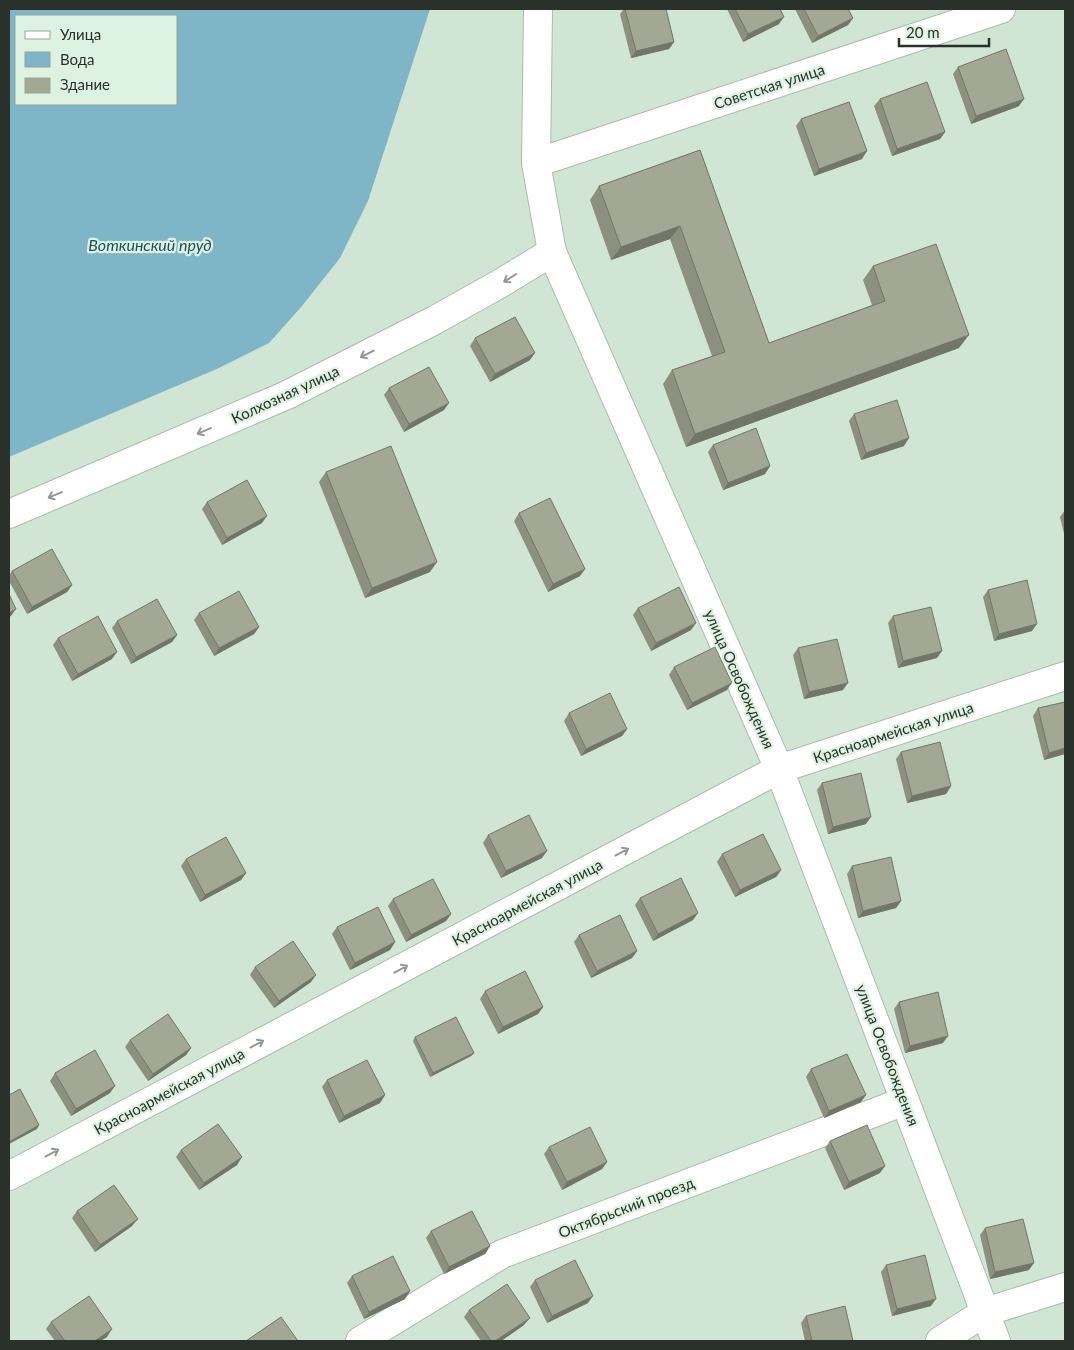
<svg xmlns="http://www.w3.org/2000/svg" width="1074" height="1350" viewBox="0 0 1074 1350" font-family="Lato,sans-serif">
<style>
.water{fill:#7eb6c7;fill-rule:evenodd}
.lines{fill:none;stroke-linecap:round;stroke-linejoin:round}
.minor-casing{stroke:#a9bbac;stroke-width:30}
.tertiary-casing{stroke:#a9bbac;stroke-width:30}
.minor{stroke:#fff;stroke-width:28}
.tertiary{stroke:#fff;stroke-width:28}
.wall{fill:#8c907f}
.shaded-wall{fill:#727668}
.building{fill:#a3a894;stroke:#727668}
.oneway{stroke:#949895}
.labels{text-anchor:middle;dominant-baseline:central;stroke-width:4.5;stroke-linejoin:round;paint-order:stroke}
.street-label{font-size:15px;fill:#2a312b;stroke:#def2e2}
.water-label{font-size:16px;font-style:italic;fill:#1c4c59;stroke:#def2e2}
</style>
<rect width="100%" height="100%" fill="#d1e5d5"/>
<path class="water" d="M9 9H430L368 201 340 258 302 306 269 343 219 368 9 457ZM16 16H176V104H16Z"/>
<g class="lines">
<g class="minor-casing">
<g id="minor">
<polyline points="536,163 1001,9"/>
<polyline points="779,769 996,1341"/>
<polyline points="360,1341 502,1254 905,1101"/>
<polyline points="940,1341 985,1312 1065,1287"/>
</g>
</g>
<g class="tertiary-casing">
<g id="tertiary">
<polyline points="538,9 536,163 552,252 779,769"/>
<polyline points="9,514 287,395 435,320 501,283 552,252"/>
<polyline points="9,1176 779,769 1065,676"/>
</g>
</g>
<use href="#minor" class="minor"/>
<use href="#tertiary" class="tertiary"/>
</g>
<g class="wall">
<polygon points="624,9 666,9 674,42 669,49 631,58 620,14"/>
<polygon points="727,9 780,9 779,24 743,42"/>
<polygon points="795,9 848,9 853,18 848,25 812,43"/>
<polygon points="958,67 1019,106 971,124 953,74"/>
<polygon points="880,99 945,132 940,139 892,156 874,106"/>
<polygon points="801,119 862,159 814,176 796,126"/>
<polygon points="700,150 769,343 872,305 863,280 873,266 959,348 686,447 663,384 672,370 712,356 670,239 611,260 590,200 599,186"/>
<polygon points="475,338 530,360 490,382 470,346"/>
<polygon points="389,388 444,410 404,432 384,395"/>
<polygon points="854,414 904,446 861,460 849,421"/>
<polygon points="713,445 770,466 765,474 723,490 708,452"/>
<polygon points="326,472 430,572 365,598 319,482"/>
<polygon points="207,502 262,523 222,545 202,509"/>
<polygon points="1065,510 1065,538 1060,517"/>
<polygon points="519,513 585,569 580,576 548,592 514,521"/>
<polygon points="12,571 72,585 67,592 27,614 9,581 9,576"/>
<polygon points="988,590 1032,631 994,641 983,597"/>
<polygon points="638,608 691,630 651,651 633,615"/>
<polygon points="199,613 259,627 254,634 214,656 194,620"/>
<polygon points="893,616 937,658 898,668 888,623"/>
<polygon points="117,621 177,635 172,642 131,664 112,628"/>
<polygon points="58,638 112,659 72,681 53,645"/>
<polygon points="798,648 843,690 804,699 793,655"/>
<polygon points="674,667 727,690 687,710 669,675"/>
<polygon points="1065,702 1065,754 1044,760 1033,716 1038,708"/>
<polygon points="569,713 627,729 622,736 581,756 564,721"/>
<polygon points="901,752 951,786 946,794 907,803 896,759"/>
<polygon points="822,783 866,824 828,834 817,790"/>
<polygon points="488,835 542,858 501,878 483,843"/>
<polygon points="722,854 781,870 776,877 735,897 717,862"/>
<polygon points="186,859 246,873 241,880 200,902 181,866"/>
<polygon points="852,866 901,901 896,908 858,918 847,874"/>
<polygon points="640,898 693,920 653,941 635,905"/>
<polygon points="393,899 451,914 446,921 406,942 388,906"/>
<polygon points="337,927 395,942 390,950 350,970 332,934"/>
<polygon points="579,935 637,951 632,958 591,978 574,942"/>
<polygon points="255,967 311,982 274,1008 250,975"/>
<polygon points="485,991 543,1007 538,1014 498,1034 480,999"/>
<polygon points="899,1002 943,1043 905,1053 894,1009"/>
<polygon points="415,1037 474,1053 471,1056 430,1077 413,1041"/>
<polygon points="130,1040 191,1048 186,1055 148,1081 125,1047"/>
<polygon points="811,1069 861,1102 824,1118 806,1077"/>
<polygon points="55,1073 110,1093 71,1116 50,1081"/>
<polygon points="327,1080 385,1095 380,1103 339,1123 322,1087"/>
<polygon points="830,1141 880,1173 844,1190 825,1148"/>
<polygon points="549,1147 607,1162 602,1169 562,1190 544,1154"/>
<polygon points="181,1150 237,1165 199,1190 176,1157"/>
<polygon points="77,1211 132,1226 95,1252 72,1218"/>
<polygon points="985,1228 1029,1270 990,1279 980,1235"/>
<polygon points="431,1231 490,1246 485,1254 444,1274 426,1238"/>
<polygon points="886,1265 931,1306 892,1316 881,1272"/>
<polygon points="352,1276 410,1291 405,1299 364,1319 347,1283"/>
<polygon points="535,1280 588,1303 547,1323 530,1287"/>
<polygon points="469,1310 524,1325 501,1341 481,1341 464,1317"/>
<polygon points="806,1316 853,1341 805,1341 801,1323"/>
<polygon points="51,1322 107,1337 100,1341 55,1341 46,1329"/>
</g>
<g class="shaded-wall">
<polygon points="784,17 779,24 743,42 748,34"/>
<polygon points="853,18 848,25 812,43 818,36"/>
<polygon points="674,42 669,49 631,58 636,51"/>
<polygon points="1024,99 1019,106 971,124 976,116"/>
<polygon points="945,132 940,139 892,156 897,149"/>
<polygon points="867,151 862,159 814,176 819,169"/>
<polygon points="680,226 670,239 611,260 621,247"/>
<polygon points="969,335 959,348 686,447 695,434"/>
<polygon points="535,353 530,360 490,382 495,374"/>
<polygon points="449,403 444,410 404,432 409,424"/>
<polygon points="909,438 904,446 861,460 866,453"/>
<polygon points="770,466 765,474 723,490 728,483"/>
<polygon points="267,516 262,523 222,545 227,538"/>
<polygon points="437,562 430,572 365,598 372,588"/>
<polygon points="585,569 580,576 548,592 553,584"/>
<polygon points="72,585 67,592 27,614 32,607"/>
<polygon points="16,609 11,616 9,617 9,613"/>
<polygon points="696,623 691,630 651,651 656,643"/>
<polygon points="1037,624 1032,631 994,641 999,634"/>
<polygon points="259,627 254,634 214,656 219,648"/>
<polygon points="177,635 172,642 131,664 136,657"/>
<polygon points="942,651 937,658 898,668 903,661"/>
<polygon points="117,652 112,659 72,681 78,674"/>
<polygon points="732,683 727,690 687,710 692,703"/>
<polygon points="848,683 843,690 804,699 809,692"/>
<polygon points="627,729 622,736 581,756 586,749"/>
<polygon points="1065,748 1065,754 1044,760 1049,753"/>
<polygon points="951,786 946,794 907,803 912,796"/>
<polygon points="871,817 866,824 828,834 833,827"/>
<polygon points="547,851 542,858 501,878 506,871"/>
<polygon points="781,870 776,877 735,897 740,890"/>
<polygon points="246,873 241,880 200,902 205,895"/>
<polygon points="901,901 896,908 858,918 863,911"/>
<polygon points="698,913 693,920 653,941 658,934"/>
<polygon points="451,914 446,921 406,942 411,935"/>
<polygon points="395,942 390,950 350,970 355,963"/>
<polygon points="637,951 632,958 591,978 597,971"/>
<polygon points="316,975 311,982 274,1008 279,1001"/>
<polygon points="543,1007 538,1014 498,1034 503,1027"/>
<polygon points="948,1036 943,1043 905,1053 910,1046"/>
<polygon points="191,1048 186,1055 148,1081 153,1074"/>
<polygon points="474,1053 471,1056 430,1077 433,1073"/>
<polygon points="115,1086 110,1093 71,1116 76,1109"/>
<polygon points="385,1095 380,1103 339,1123 344,1116"/>
<polygon points="866,1095 861,1102 824,1118 829,1111"/>
<polygon points="39,1125 37,1129 9,1144 9,1142"/>
<polygon points="242,1157 237,1165 199,1190 204,1183"/>
<polygon points="607,1162 602,1169 562,1190 567,1182"/>
<polygon points="885,1166 880,1173 844,1190 849,1182"/>
<polygon points="138,1219 132,1226 95,1252 100,1245"/>
<polygon points="490,1246 485,1254 444,1274 449,1267"/>
<polygon points="1034,1263 1029,1270 990,1279 995,1272"/>
<polygon points="410,1291 405,1299 364,1319 369,1312"/>
<polygon points="593,1296 588,1303 547,1323 552,1316"/>
<polygon points="936,1299 931,1306 892,1316 897,1309"/>
<polygon points="530,1318 524,1325 501,1341 495,1341"/>
<polygon points="112,1329 107,1337 100,1341 95,1341"/>
</g>
<g class="building">
<polygon points="625,9 666,9 674,42 636,51"/>
<polygon points="735,9 780,9 784,17 748,34"/>
<polygon points="804,9 848,9 853,18 818,36"/>
<polygon points="1006,49 1024,99 976,116 958,67"/>
<polygon points="927,82 945,132 897,149 880,99"/>
<polygon points="849,102 867,151 819,169 801,119"/>
<polygon points="700,150 769,343 885,301 873,266 936,244 969,335 695,434 672,370 725,352 680,226 621,247 599,186"/>
<polygon points="515,317 535,353 495,374 475,338"/>
<polygon points="429,367 449,403 409,424 389,388"/>
<polygon points="897,400 909,438 866,453 854,414"/>
<polygon points="756,428 770,466 728,483 713,445"/>
<polygon points="391,446 437,562 372,588 326,472"/>
<polygon points="247,480 267,516 227,538 207,502"/>
<polygon points="550,498 585,569 553,584 519,513"/>
<polygon points="52,549 72,585 32,607 12,571"/>
<polygon points="1027,580 1037,624 999,634 988,590"/>
<polygon points="679,587 696,623 656,643 638,608"/>
<polygon points="239,591 259,627 219,648 199,613"/>
<polygon points="9,594 16,609 9,613"/>
<polygon points="157,599 177,635 136,657 117,621"/>
<polygon points="931,607 942,651 903,661 893,616"/>
<polygon points="98,616 117,652 78,674 58,638"/>
<polygon points="837,639 848,683 809,692 798,648"/>
<polygon points="715,647 732,683 692,703 674,667"/>
<polygon points="610,693 627,729 586,749 569,713"/>
<polygon points="1065,702 1065,748 1049,753 1038,708"/>
<polygon points="940,742 951,786 912,796 901,752"/>
<polygon points="861,773 871,817 833,827 822,783"/>
<polygon points="529,815 547,851 506,871 488,835"/>
<polygon points="763,834 781,870 740,890 722,854"/>
<polygon points="226,837 246,873 205,895 186,859"/>
<polygon points="891,857 901,901 863,911 852,866"/>
<polygon points="681,878 698,913 658,934 640,898"/>
<polygon points="433,879 451,914 411,935 393,899"/>
<polygon points="378,907 395,942 355,963 337,927"/>
<polygon points="620,915 637,951 597,971 579,935"/>
<polygon points="293,941 316,975 279,1001 255,967"/>
<polygon points="525,971 543,1007 503,1027 485,991"/>
<polygon points="938,992 948,1036 910,1046 899,1002"/>
<polygon points="168,1014 191,1048 153,1074 130,1040"/>
<polygon points="456,1017 474,1053 433,1073 415,1037"/>
<polygon points="95,1050 115,1086 76,1109 55,1073"/>
<polygon points="847,1054 866,1095 829,1111 811,1069"/>
<polygon points="367,1060 385,1095 344,1116 327,1080"/>
<polygon points="20,1089 39,1125 9,1142 9,1095"/>
<polygon points="218,1124 242,1157 204,1183 181,1150"/>
<polygon points="867,1125 885,1166 849,1182 830,1141"/>
<polygon points="590,1127 607,1162 567,1182 549,1147"/>
<polygon points="114,1185 138,1219 100,1245 77,1211"/>
<polygon points="472,1211 490,1246 449,1267 431,1231"/>
<polygon points="1023,1219 1034,1263 995,1272 985,1228"/>
<polygon points="925,1255 936,1299 897,1309 886,1265"/>
<polygon points="393,1256 410,1291 369,1312 352,1276"/>
<polygon points="575,1260 593,1296 552,1316 535,1280"/>
<polygon points="507,1284 530,1318 495,1341 491,1341 469,1310"/>
<polygon points="89,1296 112,1329 95,1341 65,1341 51,1322"/>
<polygon points="845,1306 853,1341 812,1341 806,1316"/>
<polygon points="281,1317 298,1341 246,1341"/>
</g>
<defs><path id="oneway-shaft" d="M-6 0H5M1.5-3L5.5 0L1.5 3" fill="none" stroke-width="1.6" stroke-linecap="round" stroke-linejoin="round" transform="scale(1.25)"/></defs>
<g class="oneway">
<use href="#oneway-shaft" transform="translate(510 278) rotate(148)"/>
<use href="#oneway-shaft" transform="translate(367 354) rotate(153)"/>
<use href="#oneway-shaft" transform="translate(204 431) rotate(157)"/>
<use href="#oneway-shaft" transform="translate(55 495) rotate(157)"/>
<use href="#oneway-shaft" transform="translate(622 852) rotate(-28)"/>
<use href="#oneway-shaft" transform="translate(401 969) rotate(-28)"/>
<use href="#oneway-shaft" transform="translate(257 1044) rotate(-28)"/>
<use href="#oneway-shaft" transform="translate(52 1153) rotate(-28)"/>
</g>
<g class="labels">
<g class="street-label">
<text transform="translate(769 86) rotate(-18)">Советская улица</text>
<text transform="translate(285 394) rotate(-25)">Колхозная улица</text>
<text transform="translate(740 679) rotate(66)">улица Освобождения</text>
<text transform="translate(893 732) rotate(-18)">Красноармейская улица</text>
<text transform="translate(527 902) rotate(-28)">Красноармейская улица</text>
<text transform="translate(888 1055) rotate(69)">улица Освобождения</text>
<text transform="translate(169 1091) rotate(-28)">Красноармейская улица</text>
<text transform="translate(626 1207) rotate(-21)">Октябрьский проезд</text>
</g>
<g class="water-label">
<text x="150" y="244">Воткинский пруд</text>
</g>
</g>
<rect width="1074" height="1350" fill="none" stroke="#2a312b" stroke-width="20"/>
<rect x="15" y="15" width="162" height="90" fill="#def2e2" stroke="#96a599"/>
<rect x="25" y="31" width="25" height="8" fill="#ffffff" stroke="#96a599"/>
<text x="60" y="40" font-size="15" fill="#2a312b">Улица</text>
<rect x="25" y="52" width="25" height="15" fill="#7eb6c7" stroke="#96a599"/>
<text x="60" y="65" font-size="15" fill="#2a312b">Вода</text>
<rect x="25" y="78" width="25" height="15" fill="#a3a894" stroke="#96a599"/>
<text x="60" y="90" font-size="15" fill="#2a312b">Здание</text>
<path d="M899 38v8h90v-8" fill="none" stroke="#2a312b" stroke-width="2.5"/>
<text x="906" y="38" font-size="15" fill="#2a312b" stroke="#def2e2" stroke-width="4" paint-order="stroke">20 m</text>
</svg>
